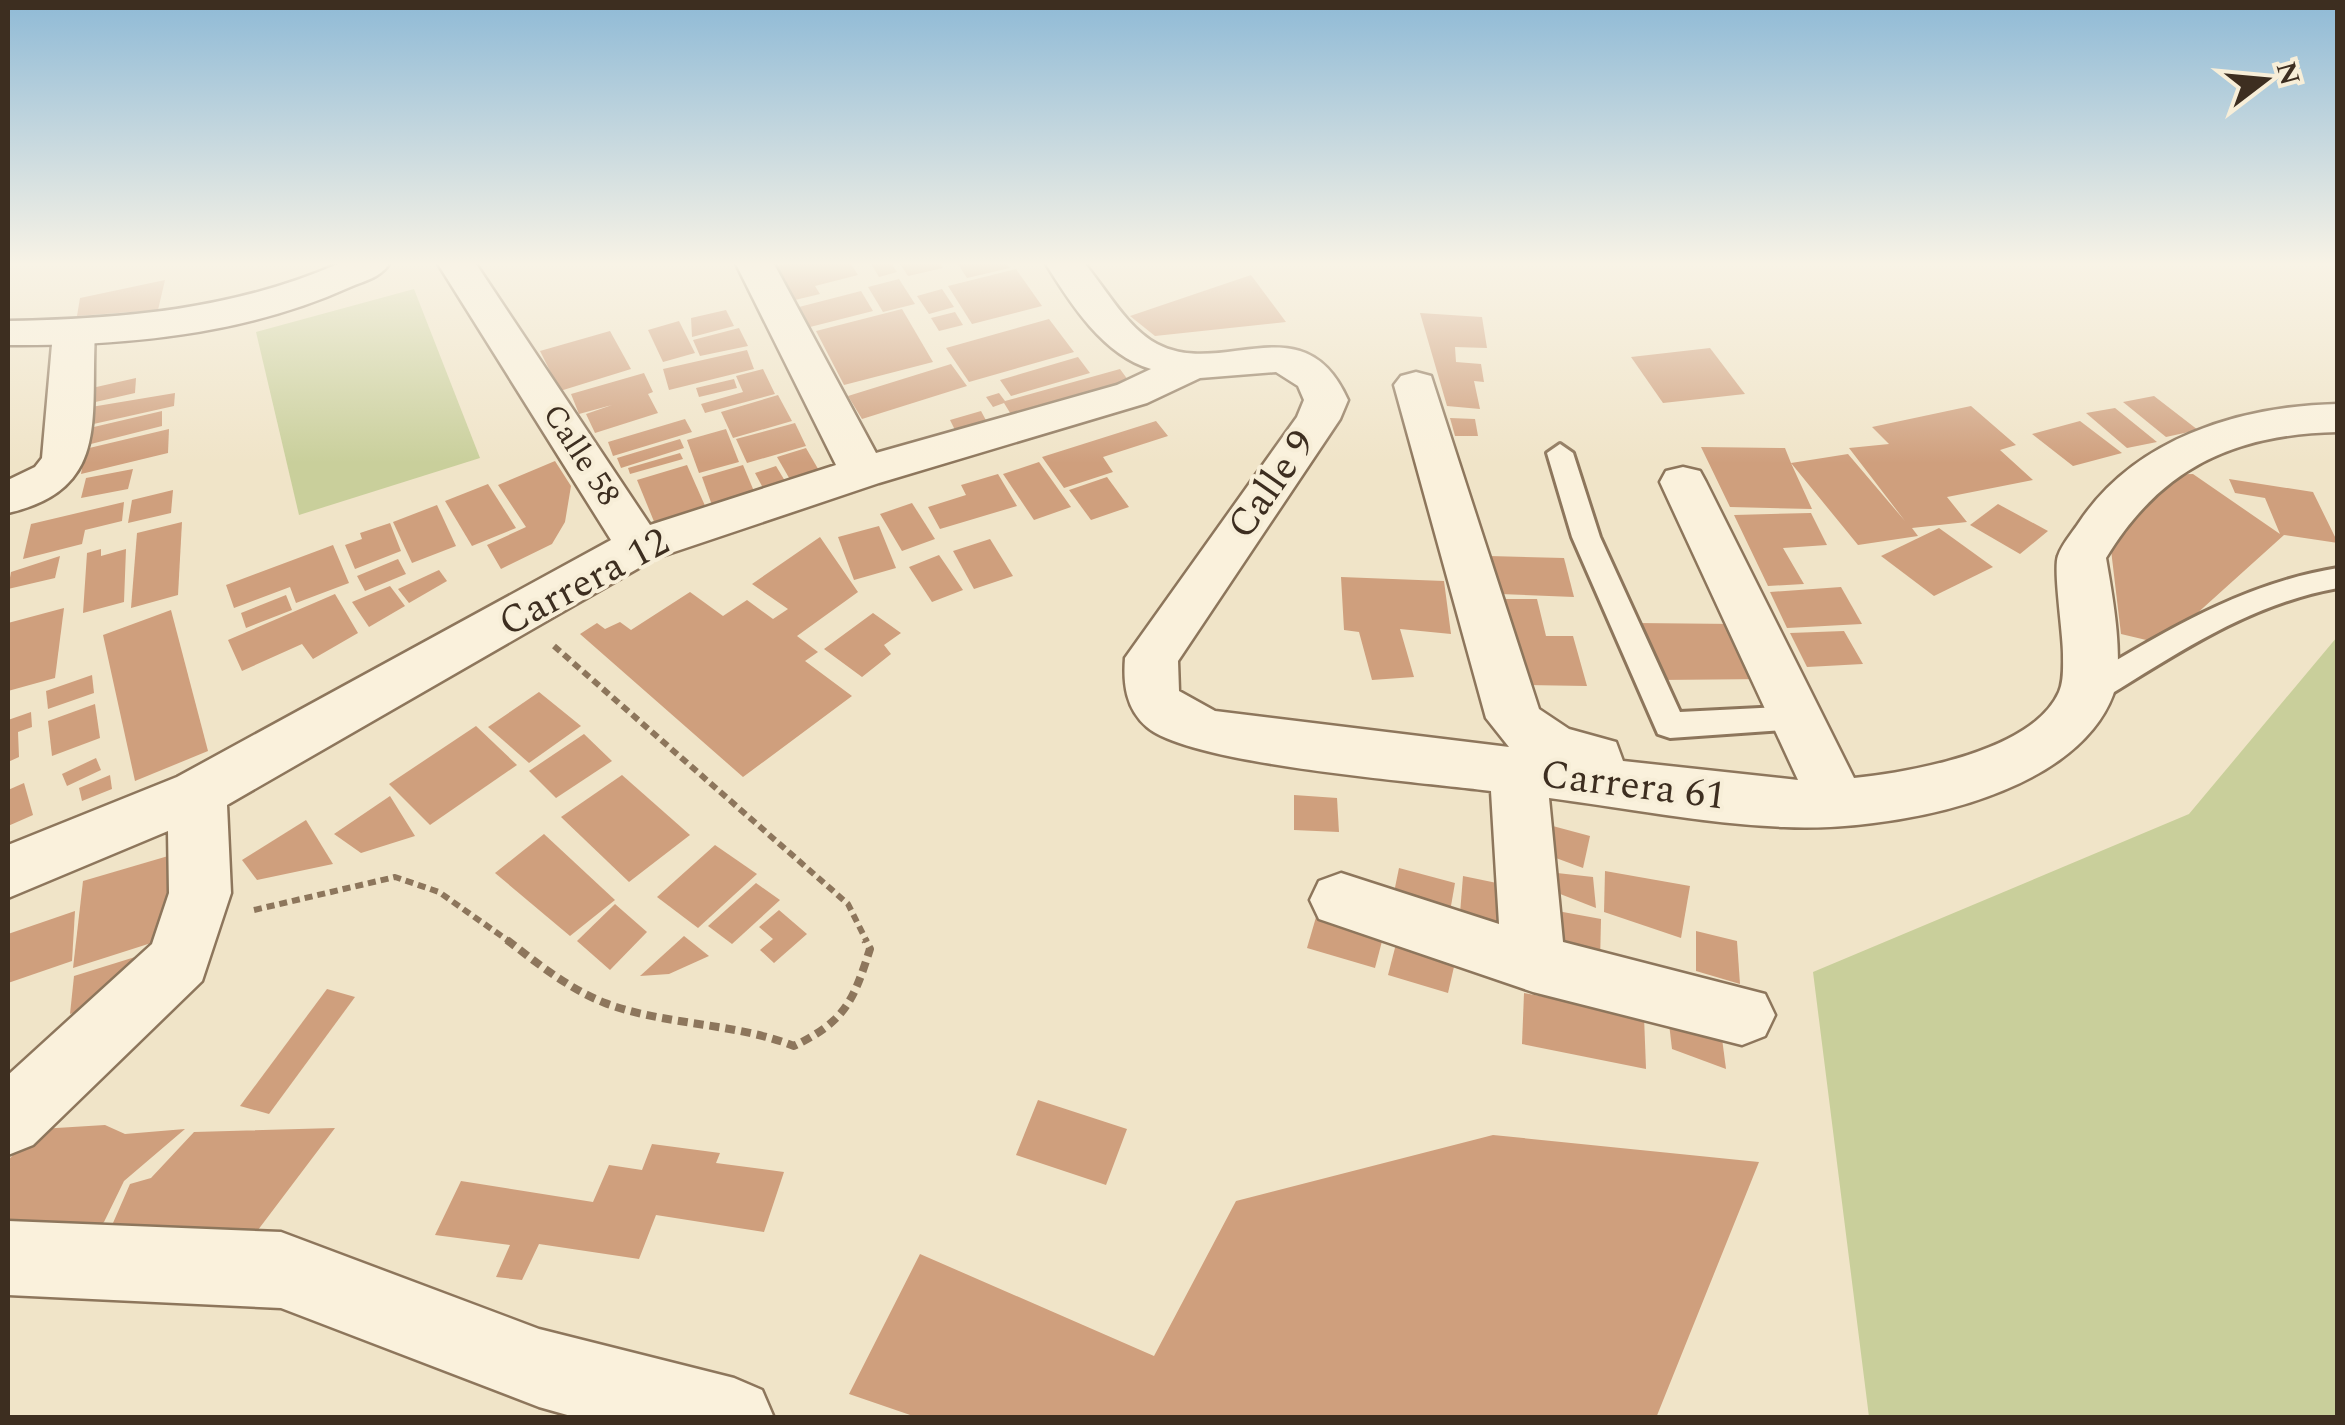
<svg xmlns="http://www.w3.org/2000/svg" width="2345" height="1425" viewBox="0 0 2345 1425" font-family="Spectral,serif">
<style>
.green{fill:#c9cf9b}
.building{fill:#cf9f7d}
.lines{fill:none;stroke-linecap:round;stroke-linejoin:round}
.lane-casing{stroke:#8d765c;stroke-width:6}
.street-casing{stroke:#8d765c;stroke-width:5}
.secondary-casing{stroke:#6f573f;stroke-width:5}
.path-far1{stroke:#8d765c;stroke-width:6;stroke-dasharray:8 5;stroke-linecap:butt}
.path{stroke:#8d765c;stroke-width:8;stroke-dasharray:10 6;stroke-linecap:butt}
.lane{fill:#faf1dc;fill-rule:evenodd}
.street{fill:#faf1dc;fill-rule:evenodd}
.secondary{fill:#faf1dc;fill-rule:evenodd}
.labels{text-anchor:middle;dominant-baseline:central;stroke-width:8;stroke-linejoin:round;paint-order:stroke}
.far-street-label{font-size:32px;fill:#3d2e20;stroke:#f7eed8}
.street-label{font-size:40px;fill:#3d2e20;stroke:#f7eed8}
</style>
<rect width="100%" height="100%" fill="#f0e4c8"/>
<g class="green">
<polygon points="414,289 480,458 299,515 256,332"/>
<polygon points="2337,637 2337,1417 1869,1417 1813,972 2189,814"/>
</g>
<g class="building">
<polygon points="786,264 851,264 858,275 815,286 820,294 795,300 776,266"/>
<polygon points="871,264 892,264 897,272 879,277"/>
<polygon points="900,264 940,264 943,268 908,276"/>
<polygon points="958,264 1007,264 1010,268 967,278"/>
<polygon points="1016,269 1042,306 972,324 948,286"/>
<polygon points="1251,275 1286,322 1155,336 1130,316"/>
<polygon points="899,279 915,304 883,312 868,287"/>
<polygon points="165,280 158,310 77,316 80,298"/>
<polygon points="942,289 954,307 929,314 917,296"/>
<polygon points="861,291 873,311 810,327 799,307"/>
<polygon points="902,309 933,362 844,385 816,331"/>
<polygon points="726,310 734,326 692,337 691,318"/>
<polygon points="955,312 963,325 939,331 931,318"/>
<polygon points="1420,313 1482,317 1487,348 1455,347 1456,362 1481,364 1484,382 1474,381 1480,409 1447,406"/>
<polygon points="1049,319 1074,352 969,382 946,348"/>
<polygon points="679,321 695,353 663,362 648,330"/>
<polygon points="739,328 748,346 700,356 693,340"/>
<polygon points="610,331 631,369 560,391 540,351"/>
<polygon points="1710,348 1745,394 1663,403 1631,357"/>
<polygon points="747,350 754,369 669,390 663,369"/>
<polygon points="1078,357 1090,373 1011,396 1000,380"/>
<polygon points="951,364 967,386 862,419 848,396"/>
<polygon points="763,369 775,394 705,413 701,404 743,392 736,376"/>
<polygon points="1120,369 1128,380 1012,416 1004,403 993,407 986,397 999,393 1005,401"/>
<polygon points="644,373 653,392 648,394 658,413 595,433 586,414 612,405 579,414 571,394"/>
<polygon points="136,378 135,393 91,403 92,388"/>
<polygon points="734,379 737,388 699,397 696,388"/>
<polygon points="175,393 174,406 89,425 91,407"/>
<polygon points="778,395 792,421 733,438 721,412"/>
<polygon points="2154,396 2198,430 2166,437 2123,402"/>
<polygon points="1971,406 2016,445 2000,450 2033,480 1947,497 1967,522 1912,528 1918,536 1858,545 1791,463 1812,509 1730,507 1701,447 1785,448 1791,463 1848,454 1905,521 1849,448 1889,444 1872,427"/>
<polygon points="2115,408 2157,442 2127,448 2086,413"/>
<polygon points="162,411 162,426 79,447 81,430"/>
<polygon points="981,411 988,424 957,434 950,420"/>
<polygon points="1450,418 1475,419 1478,436 1455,436"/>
<polygon points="685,419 692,432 613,456 608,442"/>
<polygon points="1156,421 1168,436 1103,457 1113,472 1064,488 1042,457"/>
<polygon points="2080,421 2122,453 2073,466 2032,434"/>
<polygon points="795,423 806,446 747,463 736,439"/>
<polygon points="169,429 168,453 81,474 85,449"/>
<polygon points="726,429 739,462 699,473 687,440"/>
<polygon points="680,439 684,448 621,468 617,458"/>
<polygon points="806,448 821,474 792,483 777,457"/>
<polygon points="680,453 683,459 630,474 628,468"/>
<polygon points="555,461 571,486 565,522 552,544 501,569 487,545 526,527 498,485"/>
<polygon points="1039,462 1071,507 1034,520 1003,474"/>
<polygon points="687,465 706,508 655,524 637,480"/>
<polygon points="743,465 756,496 713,508 702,477"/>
<polygon points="776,466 785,481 763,488 755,473"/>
<polygon points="133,469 128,489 81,498 86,478"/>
<polygon points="998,474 1017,506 940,529 928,507 966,495 961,485"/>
<polygon points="2193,474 2280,534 2265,498 2235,493 2229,479 2313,492 2338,543 2284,535 2163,644 2121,634 2109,533 2154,475"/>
<polygon points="1107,477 1129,507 1091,520 1069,490"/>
<polygon points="488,484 516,528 472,546 445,501"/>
<polygon points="173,490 171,513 128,523 132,500"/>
<polygon points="124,502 122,521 85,530 82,544 23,559 31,524"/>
<polygon points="912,503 935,539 902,551 880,514"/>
<polygon points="1998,504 2048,531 2020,554 1970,525"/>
<polygon points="437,505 456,546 412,563 393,522"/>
<polygon points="1811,513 1827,545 1783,548 1804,584 1768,586 1734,515"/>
<polygon points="182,522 178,595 131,608 137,533"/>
<polygon points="390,523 401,551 355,569 345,545 362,539 360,533"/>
<polygon points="879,526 896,568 854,580 838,537"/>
<polygon points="1939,528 1993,567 1934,596 1881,556"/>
<polygon points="820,537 858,592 797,636 818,652 805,661 852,696 743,777 580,634 597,623 605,629 620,622 631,630 690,592 723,616 747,600 773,619 788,609 752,584"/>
<polygon points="990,539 1013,576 974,589 953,551"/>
<polygon points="333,545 349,583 296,603 290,587 234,608 226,585"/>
<polygon points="101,549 101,556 126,549 124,602 83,613 87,553"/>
<polygon points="939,555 963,590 932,602 909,567"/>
<polygon points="60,556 55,578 8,589 11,572"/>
<polygon points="1489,556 1564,558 1574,597 1500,594"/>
<polygon points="398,559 406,574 365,591 357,576"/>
<polygon points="439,570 447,581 409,603 398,589"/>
<polygon points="1341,577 1444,581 1451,634 1400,629 1414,677 1372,680 1359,632 1344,630"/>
<polygon points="390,586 405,606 369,627 352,602"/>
<polygon points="1841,587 1862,624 1787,628 1770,592"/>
<polygon points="335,594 358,633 313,659 302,644 242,671 228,640"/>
<polygon points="286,595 292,610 246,628 241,613"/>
<polygon points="1501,599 1537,599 1546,636 1573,636 1587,686 1526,685"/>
<polygon points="64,608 55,678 8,691 8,623"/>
<polygon points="171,610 208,751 135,781 103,635"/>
<polygon points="873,613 901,633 884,645 891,654 862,677 824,649"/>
<polygon points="1636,623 1736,624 1767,679 1658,680"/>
<polygon points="1844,631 1863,664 1807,667 1790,633"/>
<polygon points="92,675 94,693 48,709 46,691"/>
<polygon points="539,692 581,726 529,763 488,727"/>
<polygon points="95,704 100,738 52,756 48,721"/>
<polygon points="31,712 32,727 18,732 19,757 8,762 8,720"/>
<polygon points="476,726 517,765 430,825 389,784"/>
<polygon points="584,734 612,761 556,798 529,771"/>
<polygon points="96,758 101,770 67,786 62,774"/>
<polygon points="110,775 112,789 82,801 79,788"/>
<polygon points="622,775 690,835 629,882 561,817"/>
<polygon points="24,783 33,815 8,826 8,790"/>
<polygon points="1294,795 1337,798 1339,832 1294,830"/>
<polygon points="390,796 415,836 361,853 334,834"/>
<polygon points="306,820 333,864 257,880 242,860"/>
<polygon points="1534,821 1590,836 1583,868 1537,851"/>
<polygon points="544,834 615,900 570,936 495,873"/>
<polygon points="715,845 757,874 698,928 657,897"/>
<polygon points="175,854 170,937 73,968 83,881"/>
<polygon points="1399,868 1455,883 1448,923 1391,907"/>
<polygon points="1605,871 1690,886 1681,938 1604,912"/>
<polygon points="1548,872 1593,877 1596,908 1550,890"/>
<polygon points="1463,876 1521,888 1517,938 1459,926"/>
<polygon points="756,883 780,900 732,944 708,926"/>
<polygon points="615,904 647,932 610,970 577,941"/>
<polygon points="1319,907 1386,926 1375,968 1307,948"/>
<polygon points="779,910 807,934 774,963 760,950 773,939 759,927"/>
<polygon points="1552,910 1601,919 1600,963 1550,953"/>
<polygon points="75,911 72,961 8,983 8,934"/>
<polygon points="1696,931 1737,941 1740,984 1696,971"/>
<polygon points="684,936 709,956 669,974 640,976"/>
<polygon points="1397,940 1456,958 1448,993 1388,975"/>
<polygon points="164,948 147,990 70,1014 74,976"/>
<polygon points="327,989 355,997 269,1114 240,1106"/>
<polygon points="1524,993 1644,1016 1646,1069 1522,1044"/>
<polygon points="1668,1015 1720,1023 1726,1069 1672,1049"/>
<polygon points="1038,1100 1127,1129 1106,1185 1016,1155"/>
<polygon points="105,1125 125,1134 185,1129 124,1181 104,1222 77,1245 8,1229 8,1160 40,1129"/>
<polygon points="335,1128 252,1238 106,1239 130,1184 151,1178 194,1132"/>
<polygon points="1493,1135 1759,1162 1656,1418 919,1418 849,1394 920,1254 1154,1356 1236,1201"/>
<polygon points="652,1144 720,1153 716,1163 784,1172 764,1232 656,1215 639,1259 539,1244 522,1280 496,1277 510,1245 435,1235 461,1181 593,1202 609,1165 642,1170"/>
</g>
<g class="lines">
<g class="lane-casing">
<g id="lane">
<polygon points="1560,444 1573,453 1600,537 1680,712 1800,706 1812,710 1816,719 1812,728 1670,738 1658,734 1572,537 1547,453"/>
<path d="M2338 568V588C2248 604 2175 655 2098 702L2087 705 2076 702 2071 693 2076 684C2160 635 2239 584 2338 568Z"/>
</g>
</g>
<g class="street-casing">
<g id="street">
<path d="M438 264H476L650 525 836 465 736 264H774L876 453 1117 385 1151 369C1104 356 1070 303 1046 264H1085C1106 289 1127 328 1157 344 1223 379 1304 301 1348 400L1340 419 1178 661 1179 691 1215 711 1509 747 1486 718 1394 385 1401 376 1416 372 1431 376 1539 709 1569 729 1616 742 1623 761 1798 780 1660 482 1666 471 1683 467 1700 471 1706 482 1854 778C1911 772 2033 751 2059 692 2064 681 2063 666 2063 654 2063 633 2053 569 2058 556 2062 544 2072 533 2078 524 2134 438 2240 406 2338 404V432C2233 434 2160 469 2106 558 2112 593 2125 662 2113 695 2073 800 1883 832 1784 827 1705 824 1627 808 1549 798L1563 942 1765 994 1775 1015 1765 1036 1742 1045 1533 992 1319 919 1310 900 1319 881 1341 873 1499 924 1491 791C1423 782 1191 765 1147 727 1126 709 1123 684 1125 658L1297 417 1304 400 1298 386 1276 372 1200 378 1147 403 879 483 656 558 227 805 231 893 202 981 33 1145 8 1155V1075L152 944 169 893 168 831 8 898V845L177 777 611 540Z"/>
<path d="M74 321 89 324 95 333C90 419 111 489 8 513V480L35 467 42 458 53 333 59 324Z"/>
<polygon points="8,1221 281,1232 539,1329 734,1378 762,1390 774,1418 578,1418 539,1407 281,1308 8,1295"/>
</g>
</g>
<g class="secondary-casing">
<path id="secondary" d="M338 264H389C381 277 364 281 350 287 244 335 123 346 8 345V321C122 319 232 310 338 264Z"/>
</g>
<g class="path-far1">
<polyline points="554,646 848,904 867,942"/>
<polyline points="254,910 395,877 439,892 510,942"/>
</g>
<path class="path" d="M507 940C537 963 569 989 605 1003 666 1026 733 1022 794 1046 845 1021 853 1002 870 949L865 940"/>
<use href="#lane" class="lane"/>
<use href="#street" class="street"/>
<use href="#secondary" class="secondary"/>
</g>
<linearGradient id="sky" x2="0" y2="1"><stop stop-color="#8fbad6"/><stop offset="0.57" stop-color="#f8f3e6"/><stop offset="1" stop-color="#f8f3e6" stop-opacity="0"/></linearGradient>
<rect width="2345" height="463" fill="url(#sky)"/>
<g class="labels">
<g class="far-street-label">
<text transform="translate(581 455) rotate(57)">Calle 58</text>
</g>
<g class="street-label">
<text transform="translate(1272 485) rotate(-55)">Calle 9</text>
<text transform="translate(584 583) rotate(-28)">Carrera 12</text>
<text transform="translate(1633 786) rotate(7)">Carrera 61</text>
</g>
</g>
<rect width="2345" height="1425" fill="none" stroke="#3d2e20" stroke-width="20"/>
<g transform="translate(2265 80) rotate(74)" stroke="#f7eed8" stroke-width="8" paint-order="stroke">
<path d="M0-8L18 38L0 25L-18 38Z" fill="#3d2e20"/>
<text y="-15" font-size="28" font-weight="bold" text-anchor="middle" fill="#3d2e20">N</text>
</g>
</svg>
